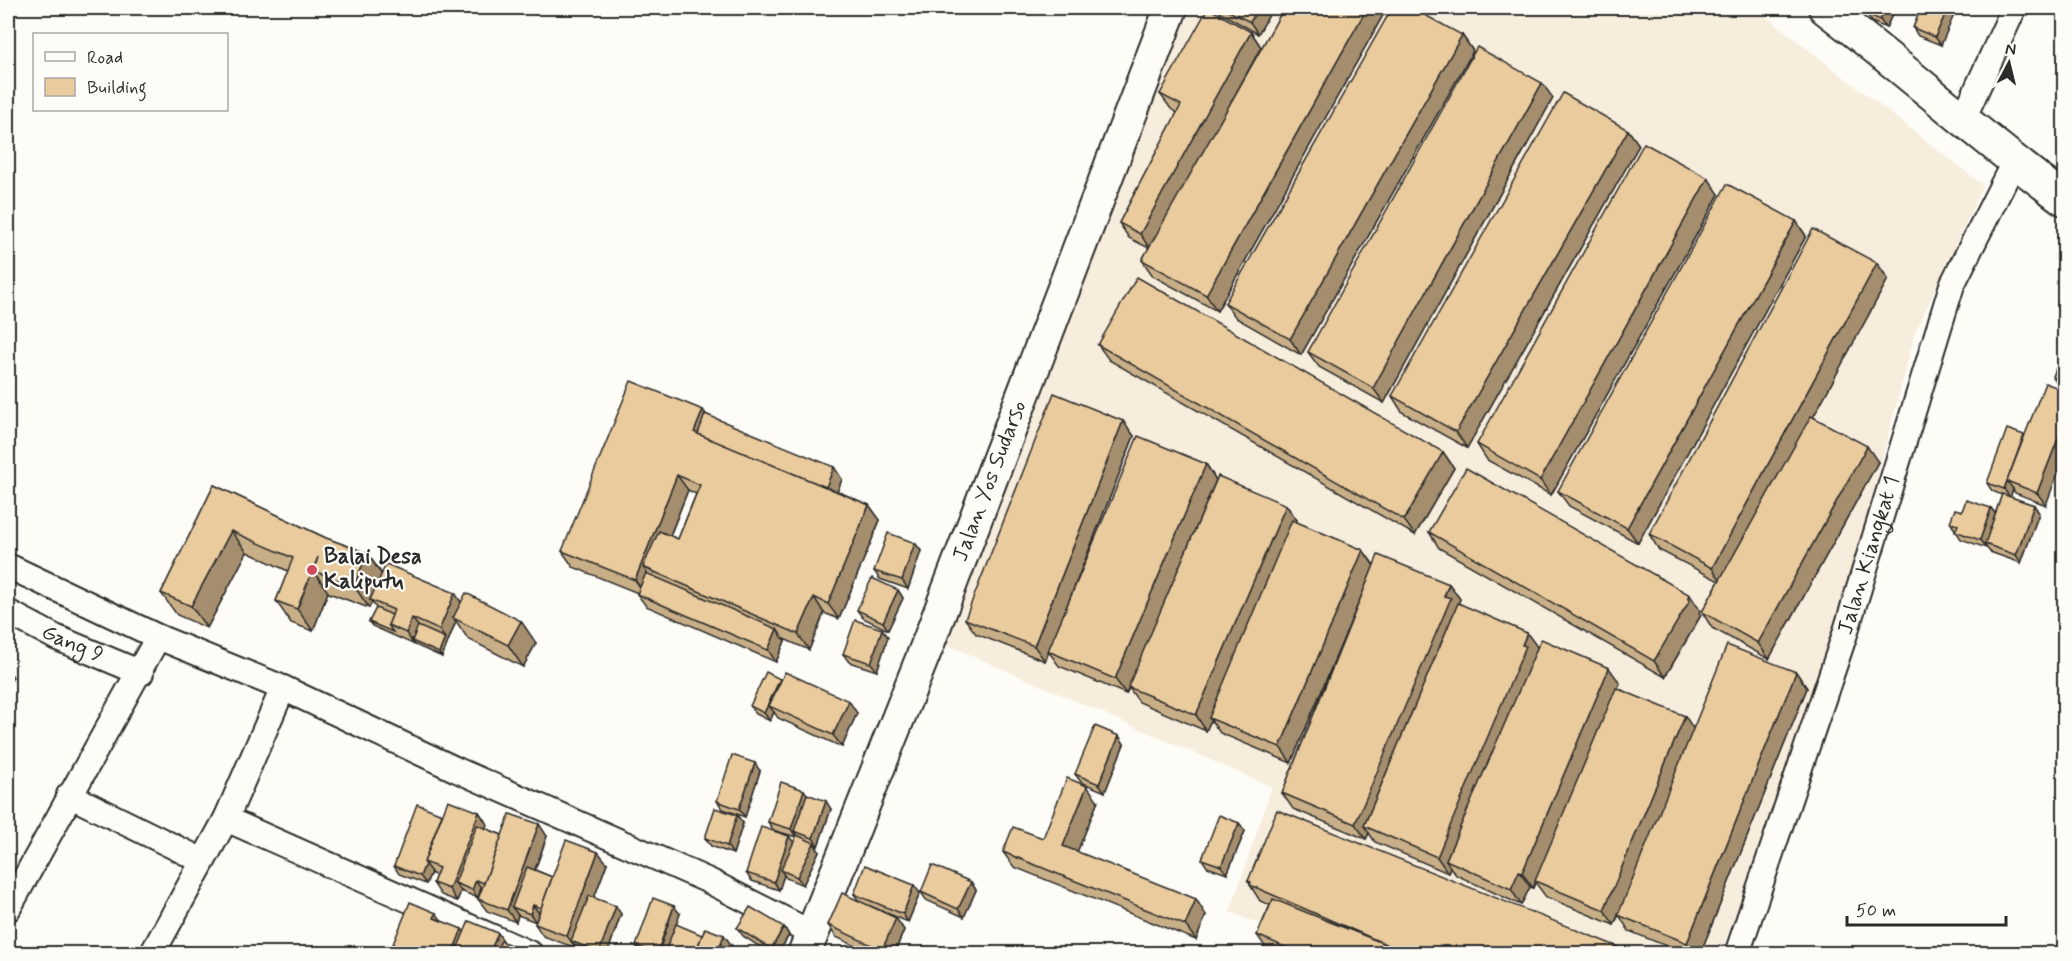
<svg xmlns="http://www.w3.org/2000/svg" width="2072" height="961" viewBox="0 0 2072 961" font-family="Mynerve,sans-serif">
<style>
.built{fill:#f7eddc}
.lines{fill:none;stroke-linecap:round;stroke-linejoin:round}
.minor-casing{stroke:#2b2b2b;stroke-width:28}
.tertiary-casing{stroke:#2b2b2b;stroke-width:36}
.minor{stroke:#fdfcf7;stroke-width:24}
.tertiary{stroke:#fdfcf7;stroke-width:32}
.wall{fill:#c9af87;stroke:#2b2b2b;stroke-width:1.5;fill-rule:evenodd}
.shaded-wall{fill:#a48e6e;stroke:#2b2b2b;stroke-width:1.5}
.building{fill:#eacb9d;stroke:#2b2b2b;stroke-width:1.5}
.poi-dot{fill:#d1495b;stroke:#fdfcf7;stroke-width:2}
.labels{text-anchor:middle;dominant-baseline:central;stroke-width:4.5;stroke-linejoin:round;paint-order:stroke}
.street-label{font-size:22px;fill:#2b2b2b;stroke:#fdfcf7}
.poi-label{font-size:22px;font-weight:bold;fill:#2b2b2b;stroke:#fdfcf7;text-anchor:start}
</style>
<rect width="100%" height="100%" fill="#fdfcf7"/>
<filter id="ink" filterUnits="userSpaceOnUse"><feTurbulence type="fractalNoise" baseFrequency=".0167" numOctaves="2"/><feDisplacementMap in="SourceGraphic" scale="12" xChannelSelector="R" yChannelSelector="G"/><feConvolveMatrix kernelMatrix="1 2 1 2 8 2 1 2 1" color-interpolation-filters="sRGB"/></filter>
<g filter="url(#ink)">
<polygon class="built" points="1185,8 1755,8 1983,185 1915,333 1829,662 1721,953 1329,953 1230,912 1272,787 946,644 1017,428"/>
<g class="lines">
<g class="minor-casing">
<g id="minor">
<polyline points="1964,117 2014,8"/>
<polyline points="8,566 158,637 283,688 457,770 709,881 811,933"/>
<path id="s1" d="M8 612 55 637 141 673"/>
<polyline points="69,795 201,860"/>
<polyline points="226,819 531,954"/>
<polyline points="8,909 158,637"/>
<polyline points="152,954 226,819 283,688"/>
<path id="s2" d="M1737 954 1845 634 1952 285 2014 162"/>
</g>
</g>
<g class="tertiary-casing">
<g id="tertiary">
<path d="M1825 8C1906 70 1982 138 2064 199"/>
<path id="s3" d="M804 954 927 646 1171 8"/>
</g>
</g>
<use href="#minor" class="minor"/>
<use href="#tertiary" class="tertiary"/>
</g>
<g class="wall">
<polygon points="1214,8 1273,8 1258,34 1216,10"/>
<polygon points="1284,8 1387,8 1217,311 1153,276 1142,260 1149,248 1129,238 1119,223 1177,113 1171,109 1160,94 1251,32 1261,47 1246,76"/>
<polygon points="1866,8 1895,8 1886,28 1872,22 1867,14 1869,10"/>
<polygon points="1921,8 1941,45 1918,36 1913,28"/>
<polygon points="1462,35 1473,51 1301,355 1236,318 1225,303"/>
<polygon points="1553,98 1384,403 1319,367 1308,352"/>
<polygon points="1628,130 1639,145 1467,448 1402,412 1392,396"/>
<polygon points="1719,194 1551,495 1487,460 1477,444"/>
<polygon points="1796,221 1806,236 1638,543 1569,506 1558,491"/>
<polygon points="1877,263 1888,279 1813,417 1878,462 1769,659 1712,628 1702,612 1719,581 1659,550 1649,534"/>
<polygon points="1098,345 1443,452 1454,468 1415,535 1109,360"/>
<polygon points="2064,347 2064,390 2062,389 2053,377"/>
<path d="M705 414 842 479 837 491 869 505 880 520 839 619 824 613 809 650 784 639 785 641 776 662 646 606 637 594 638 593 573 567 562 551ZM688 490 696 494 678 539 670 536Z"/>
<polygon points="1123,421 1134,436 1071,595 1206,464 1216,480 1286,505 1297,520 1296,522 1363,550 1374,565 1449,584 1460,599 1458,603 1538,648 1620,683 1618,688 1694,729 1796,672 1807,688 1700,954 1686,954 1629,931 1619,915 1614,925 1546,897 1535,882 1533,888 1530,887 1521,905 1456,875 1450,867 1448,873 1375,842 1369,833 1366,839 1293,809 1282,793 1363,591 1291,763 1220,733 1211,720 1206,731 1139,702 1129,688 1126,694 1059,666 1049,652 1045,661 976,634 965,619"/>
<polygon points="2024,435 2046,505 2015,493 2013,489 2010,497 2034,505 2039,513 2021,563 1990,552 1986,547 1986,548 1961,539 1950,522 1962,511 1991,508 1995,514 2002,495 1992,491 1987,483"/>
<polygon points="214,485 326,538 367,553 382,574 461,602 536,643 523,667 468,639 456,621 442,657 372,626 369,622 376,608 372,602 369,608 329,593 328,592 313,631 291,623 276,601 288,571 247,552 207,628 177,615 161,593"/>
<polygon points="1429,532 1700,610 1699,613 1701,615 1665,677 1439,548"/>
<polygon points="915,543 921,551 908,589 880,579 874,571"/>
<polygon points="898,590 903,598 888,630 863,618 857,610"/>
<polygon points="882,629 888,637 877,671 849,662 843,654"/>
<polygon points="781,681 857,713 842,747 778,718 774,712 770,721 756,714 750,706"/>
<polygon points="1119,736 1124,744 1105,792 1081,782 1075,774"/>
<polygon points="760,771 745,817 723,809 717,801"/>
<polygon points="807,794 831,809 818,846 815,845 819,851 803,885 786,878 784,875 779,890 752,881 746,873 794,842 796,837 773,830 768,822"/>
<polygon points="1098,801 1077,852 1206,915 1196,940 1014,867 1003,852 1043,838"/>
<polygon points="479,812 487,824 485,828 502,835 547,836 535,870 552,877 607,863 594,898 621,914 607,954 588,954 577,950 576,948 543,936 535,924 536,922 518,915 516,922 487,911 478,899 482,888 481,888 478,898 461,891 457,901 441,895 433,883 436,875 432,874 431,872 426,884 399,874 394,866 442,814"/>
<polygon points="743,823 733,854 711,846 705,838"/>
<polygon points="1239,823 1245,831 1227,874 1207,867 1202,859"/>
<polygon points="1248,881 1636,954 1274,954 1268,951 1257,935 1270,905 1260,901 1250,885 1250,884"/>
<polygon points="971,882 976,890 964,917 926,900 921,892"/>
<polygon points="920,893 908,922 868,905 896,918 904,930 894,954 873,954 836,937 828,925 859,901 854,894"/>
<polygon points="680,914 674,928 733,947 730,954 642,954 636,946"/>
<polygon points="784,927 789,935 778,954 771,954 743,936 737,928"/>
</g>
<g class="shaded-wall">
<polygon points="1258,8 1273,8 1258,34 1250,22"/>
<polygon points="1367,8 1387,8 1217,311 1206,295"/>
<polygon points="1886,8 1895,8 1886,28 1880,20"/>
<polygon points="1948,8 1957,8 1941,45 1935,37"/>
<polygon points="1251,32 1261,47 1151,250 1140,234"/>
<polygon points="1462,35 1473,51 1301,355 1290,339"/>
<polygon points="1542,83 1553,98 1384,403 1373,388"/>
<polygon points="1628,130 1639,145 1467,448 1456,432"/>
<polygon points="1708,178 1719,194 1551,495 1540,480"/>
<polygon points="1796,221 1806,236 1638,543 1627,528"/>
<polygon points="1877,263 1888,279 1723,584 1712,568"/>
<polygon points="703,410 714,425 708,440 694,432"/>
<polygon points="1123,421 1134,436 1045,661 1034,646"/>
<polygon points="2064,423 2064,456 2046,505 2037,493"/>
<polygon points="2024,435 2007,481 2013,489 2010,498 2004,489"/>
<polygon points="1867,446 1878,462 1769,659 1758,643"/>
<polygon points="1443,452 1454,468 1415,535 1404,520"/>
<polygon points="1206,464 1216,480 1126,694 1115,679"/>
<polygon points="834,467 842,479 834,501 825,489"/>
<polygon points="677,475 688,490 655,573 643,567 652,580 646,596 635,580"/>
<polygon points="8,493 11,497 8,502"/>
<polygon points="869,505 880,520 839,619 828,604"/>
<polygon points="1286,505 1297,520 1212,718 1209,718 1211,720 1206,731 1196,715"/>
<polygon points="2034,505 2039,513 2021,563 2016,555"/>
<polygon points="1991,508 1997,516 1985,544 1986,548 1980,540"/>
<polygon points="231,531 247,552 207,628 191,606"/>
<polygon points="915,543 921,551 908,589 902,580"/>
<polygon points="1363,550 1374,566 1291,763 1280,747"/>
<polygon points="367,553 382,575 370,600 372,602 369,608 354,586"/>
<polygon points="318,557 314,571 328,592 313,631 297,609"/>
<polygon points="1449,584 1460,599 1364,826 1369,833 1366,839 1355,824"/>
<polygon points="898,590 903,598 888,630 883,622"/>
<polygon points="455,593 463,605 453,618 456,621 442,657 439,653 445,638 439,630"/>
<polygon points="1690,595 1700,610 1699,613 1701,615 1665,677 1654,661"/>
<polygon points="814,597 824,613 809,650 798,634"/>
<polygon points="412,618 421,630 412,641 414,645 406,633"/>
<polygon points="521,621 536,643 523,667 508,645"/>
<polygon points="777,629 785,641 776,662 768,650"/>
<polygon points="882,629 888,637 877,671 871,663"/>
<polygon points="1527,633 1538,648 1446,860 1450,867 1448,873 1437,857"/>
<polygon points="1609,668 1620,683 1533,888 1522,873"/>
<polygon points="8,669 13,677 8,687"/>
<polygon points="1796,672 1807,688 1700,954 1695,954 1687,943"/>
<polygon points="780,679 785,687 769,706 774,712 770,721 764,713"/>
<polygon points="849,701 857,713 842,747 833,735"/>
<polygon points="1685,716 1695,731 1614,925 1604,910"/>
<polygon points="1119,736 1124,744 1105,792 1099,784"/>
<polygon points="755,763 760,771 745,817 739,809"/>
<polygon points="1087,786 1098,801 1073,862 1063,846"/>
<polygon points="804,790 810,798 794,831 797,836 796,838 791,829"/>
<polygon points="826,801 831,809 818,846 813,838"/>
<polygon points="479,812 487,824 463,886 455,883 461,891 457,901 449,889"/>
<polygon points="737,815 743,823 733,854 727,846"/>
<polygon points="1239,823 1245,831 1227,874 1221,866"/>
<polygon points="539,824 547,836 520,910 512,907 518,915 516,922 507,910"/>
<polygon points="789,836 795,844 781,870 784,875 779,890 774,882"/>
<polygon points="814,843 819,851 803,885 797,877"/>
<polygon points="598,852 607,863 577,944 571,941 576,948 567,936"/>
<polygon points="425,864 431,872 426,884 420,876"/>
<polygon points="1519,871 1530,887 1521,905 1511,889"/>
<polygon points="476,880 481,888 478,898 472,890"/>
<polygon points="971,882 976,890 964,917 958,909"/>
<polygon points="914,885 920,893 908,922 903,914"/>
<polygon points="1196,899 1206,915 1196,940 1185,925"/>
<polygon points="533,905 539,913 536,922 530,914"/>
<polygon points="616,906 621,914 607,954 600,954 599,952"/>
<polygon points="674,906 680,914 666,954 658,954"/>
<polygon points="436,913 442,921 434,918"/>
<polygon points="896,918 904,930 894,954 884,954 882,950"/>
<polygon points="784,927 789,935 778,954 774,954 771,949"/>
<polygon points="462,929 468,937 461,954 452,954"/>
<polygon points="498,933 506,945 502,954 489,954"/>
<polygon points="724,935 733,947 730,954 717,954"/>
</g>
<g class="building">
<polygon points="1208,8 1251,32 1140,234 1119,223 1181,105 1160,94"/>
<polygon points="1223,8 1258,8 1250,22"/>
<polygon points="1284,8 1367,8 1206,295 1142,260"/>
<polygon points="1392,8 1412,8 1462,35 1290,339 1225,303"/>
<polygon points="1870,8 1886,8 1880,20 1867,14"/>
<polygon points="1921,8 1948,8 1935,37 1913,28"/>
<polygon points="1477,47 1542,83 1373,388 1308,352"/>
<polygon points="1563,93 1628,130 1456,432 1392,396"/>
<polygon points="1644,143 1708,178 1540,480 1477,444"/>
<polygon points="1727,184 1796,221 1627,528 1558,491"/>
<polygon points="1813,229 1877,263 1712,568 1649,534"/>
<polygon points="1137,277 1443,452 1404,520 1098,345"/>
<polygon points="2064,347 2064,381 2053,377"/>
<polygon points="631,381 703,410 694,432 869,505 828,604 814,597 798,634 643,567 659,531 678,539 700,485 677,475 635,580 562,551"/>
<polygon points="2045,383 2064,390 2064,423 2037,493 2007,481"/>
<polygon points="1054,393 1123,421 1034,646 965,619"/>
<polygon points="705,414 834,467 826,487 698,434"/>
<polygon points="1811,416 1867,446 1758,643 1702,612"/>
<polygon points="2007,429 2024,435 2004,489 1987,483"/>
<polygon points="1138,436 1206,464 1115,679 1048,651"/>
<polygon points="1466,468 1690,595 1688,598 1690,600 1654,661 1429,532"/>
<polygon points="1218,476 1286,505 1196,715 1128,687"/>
<polygon points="214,485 326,538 367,553 354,586 314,571 318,557 297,609 276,601 293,558 231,531 191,606 161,593"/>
<polygon points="2002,494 2034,505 2016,555 1985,544"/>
<polygon points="1966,500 1991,508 1980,540 1955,531 1958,525 1950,522 1955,509 1962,511"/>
<polygon points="1292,520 1363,550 1280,747 1209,718"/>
<polygon points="888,533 915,543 902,580 874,571"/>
<polygon points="1378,555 1449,584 1444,596 1451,598 1355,824 1282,793"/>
<polygon points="386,564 455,593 439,630 412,618 406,633 388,625 394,610 370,600"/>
<polygon points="646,573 777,629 768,650 637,594"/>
<polygon points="872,578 898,590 883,622 857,610"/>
<polygon points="466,593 521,621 508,645 453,618"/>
<polygon points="1458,603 1527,633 1522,645 1526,646 1437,857 1364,826"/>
<polygon points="376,608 392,615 388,625 393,632 369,622"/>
<polygon points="855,620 882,629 871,663 843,654"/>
<polygon points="418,626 445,638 439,653 412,641"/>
<polygon points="1541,639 1609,668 1522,873 1519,871 1511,889 1446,860"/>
<polygon points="1727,645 1796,672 1687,943 1618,915"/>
<polygon points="766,672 780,679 764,713 750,706"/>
<polygon points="785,672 849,701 833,735 769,706"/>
<polygon points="1616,688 1685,716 1604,910 1535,881"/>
<polygon points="1095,726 1119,736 1099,784 1075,774"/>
<polygon points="732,755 755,763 739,809 717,801"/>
<polygon points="1067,778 1087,786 1063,846 1196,899 1185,925 1003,852 1013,827 1043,838"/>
<polygon points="781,782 804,790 791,829 768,822"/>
<polygon points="807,794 826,801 813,838 794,831"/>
<polygon points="448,800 479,812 449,889 433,883 439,868 424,862"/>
<polygon points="417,804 442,814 424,862 425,864 420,876 394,866"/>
<polygon points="715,808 737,815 727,846 705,838"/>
<polygon points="1277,810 1636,954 1301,954 1257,935 1273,899 1390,946 1250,885 1251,882 1248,881"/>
<polygon points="510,814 539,824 507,910 478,899"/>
<polygon points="1219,815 1239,823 1221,866 1202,859"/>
<polygon points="477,825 502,835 484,883 476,880 472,890 455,883"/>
<polygon points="761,827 789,836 774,882 746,873"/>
<polygon points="797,835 814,843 797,877 781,870"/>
<polygon points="566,840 598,852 567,936 535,924"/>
<polygon points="865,865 914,885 903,914 854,894"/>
<polygon points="932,865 971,882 958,909 921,892"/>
<polygon points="527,867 552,877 541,908 533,905 530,914 512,907"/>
<polygon points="842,893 896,918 882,950 828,925"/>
<polygon points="589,896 616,906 599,952 571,941"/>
<polygon points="653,898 674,906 657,953 636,946"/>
<polygon points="410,902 436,913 434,918 462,929 452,954 414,954 408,951 407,954 389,954"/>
<polygon points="750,907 784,927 771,949 737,928"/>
<polygon points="469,921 498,933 489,954 455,954"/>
<polygon points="676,924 702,935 695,954 664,954"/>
<polygon points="705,928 724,935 717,954 695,954"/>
<polygon points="501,941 525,951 524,954 495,954"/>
</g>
</g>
<circle class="poi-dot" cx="312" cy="570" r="6"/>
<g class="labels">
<g class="street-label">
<text stroke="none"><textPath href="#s3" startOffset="508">Jalan Yos Sudarso</textPath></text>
<text stroke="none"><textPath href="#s2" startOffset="420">Jalan Kiangkat 1</textPath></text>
<text stroke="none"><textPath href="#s1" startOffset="72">Gang 9</textPath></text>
</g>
<g class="poi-label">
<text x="324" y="557">Balai Desa<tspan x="324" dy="25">Kaliputu</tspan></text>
</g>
</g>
<rect width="2072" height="961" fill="none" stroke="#fdfcf7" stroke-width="30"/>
<rect x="15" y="15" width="2042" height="931" fill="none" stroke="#2b2b2b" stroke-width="2" filter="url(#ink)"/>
<rect x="33" y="33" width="195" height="78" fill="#fdfcf7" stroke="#a9a8a5" stroke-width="1.5"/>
<rect x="45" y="52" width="30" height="9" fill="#fdfcf7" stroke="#a9a8a5" stroke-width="1.5"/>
<text x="87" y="63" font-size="18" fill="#2b2b2b">Road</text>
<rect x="45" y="78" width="30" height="18" fill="#eacb9d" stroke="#a9a8a5" stroke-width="1.5"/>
<text x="87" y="93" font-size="18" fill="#2b2b2b">Building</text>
<g transform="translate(2009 63) rotate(7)" stroke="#fdfcf7" stroke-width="4.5" paint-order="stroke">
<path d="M0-4.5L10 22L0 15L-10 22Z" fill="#2b2b2b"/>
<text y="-9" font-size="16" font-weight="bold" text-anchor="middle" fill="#2b2b2b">N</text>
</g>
<path d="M1847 916v9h159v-9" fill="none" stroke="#2b2b2b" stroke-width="3"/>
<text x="1856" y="916" font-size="18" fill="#2b2b2b" stroke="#fdfcf7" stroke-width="4.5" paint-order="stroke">50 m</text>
</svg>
